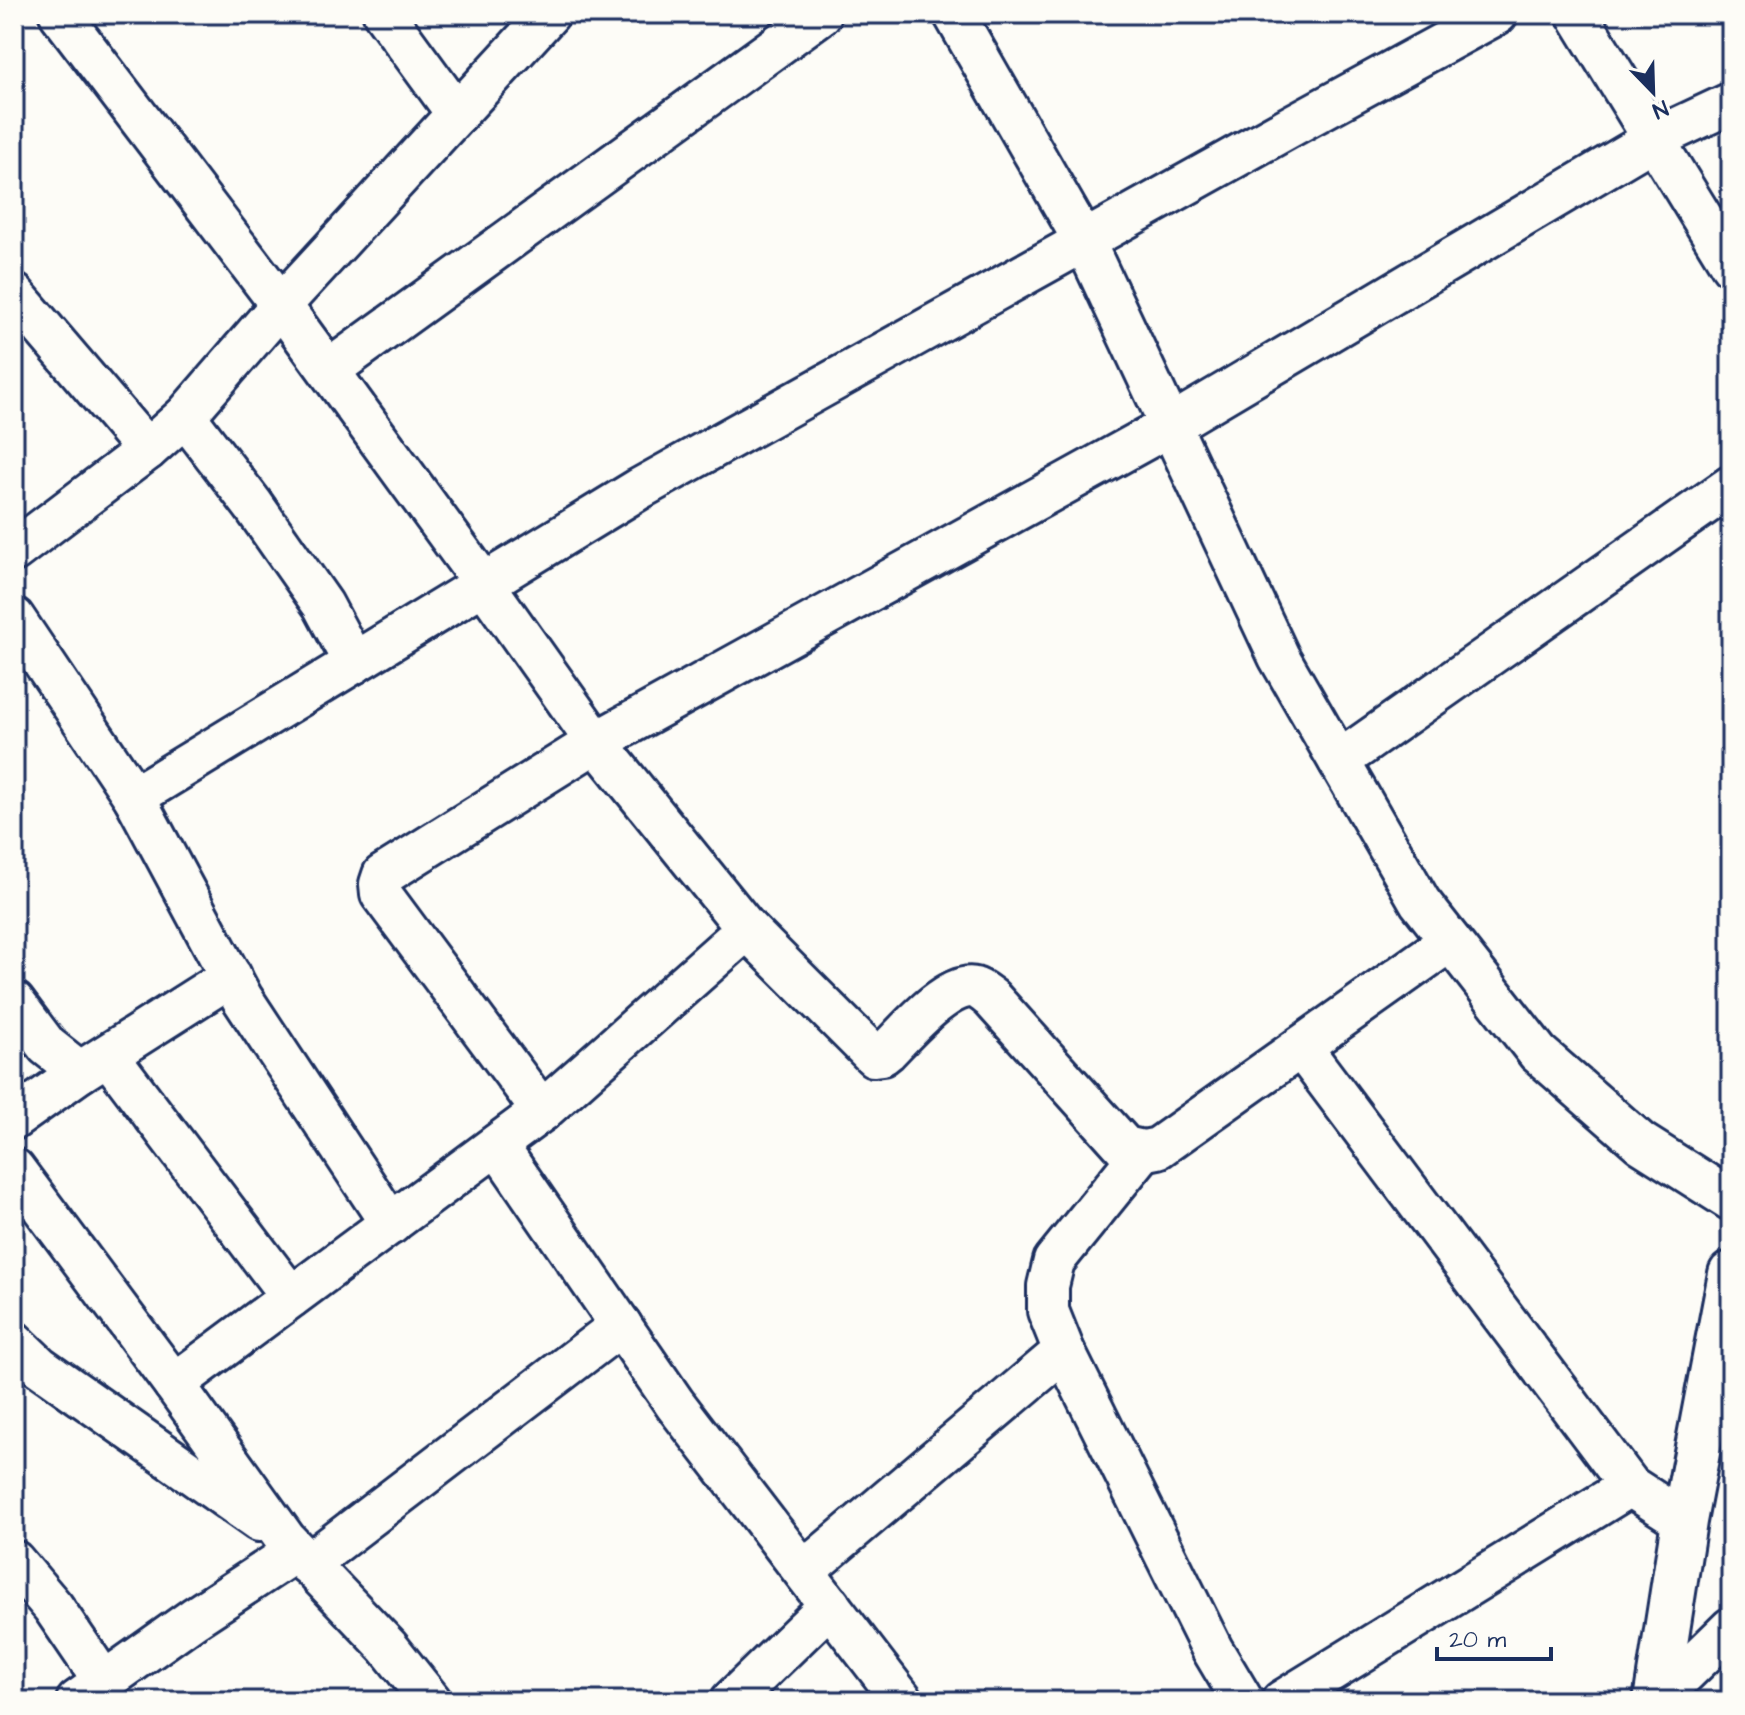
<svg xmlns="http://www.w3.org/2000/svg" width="1745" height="1715" viewBox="0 0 1745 1715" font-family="'Architects Daughter',sans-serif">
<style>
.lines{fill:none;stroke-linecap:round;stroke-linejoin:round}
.street-casing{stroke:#1b2f5e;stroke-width:46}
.secondary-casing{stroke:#1b2f5e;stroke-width:50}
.street{stroke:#fdfcf7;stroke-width:40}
.secondary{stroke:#fdfcf7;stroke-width:44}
</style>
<rect width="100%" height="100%" fill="#fdfcf7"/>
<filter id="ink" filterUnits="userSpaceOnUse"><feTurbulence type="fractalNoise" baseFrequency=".0125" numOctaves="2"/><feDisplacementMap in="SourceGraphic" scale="16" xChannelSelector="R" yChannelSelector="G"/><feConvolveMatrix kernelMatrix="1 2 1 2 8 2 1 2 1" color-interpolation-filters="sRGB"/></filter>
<g filter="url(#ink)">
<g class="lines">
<g class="street-casing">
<g id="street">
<path d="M60 14 281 305 484 584 596 742 747 929 874 1056 882 1055 887 1051C904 1034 950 980 975 988 980 989 987 995 991 998L1125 1147 1143 1151 1158 1148 1450 941"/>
<polyline points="384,14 457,114"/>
<polyline points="954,14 1084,241 1279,657 1420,902 1538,1053 1641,1143 1731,1200"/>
<polyline points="1577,14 1731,265"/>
<polyline points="14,294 147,450"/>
<polyline points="329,370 821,14"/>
<polyline points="185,416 253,505 323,605 354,663"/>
<polyline points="14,551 147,450 185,416 281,305 549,14"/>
<polyline points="14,618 134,797 242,998 391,1224"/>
<polyline points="1339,761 1731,486"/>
<polyline points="134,797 639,489 1293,125 1497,14"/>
<polyline points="14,1002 47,1046 80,1072"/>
<polyline points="1301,1047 1630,1486 1684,1521"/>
<polyline points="108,1055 291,1297"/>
<polyline points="542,1111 381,894 380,884 383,875 596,742 1171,425 1654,139 1731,103"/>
<polyline points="14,1119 80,1072 231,976"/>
<polyline points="497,1145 675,1404 903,1701"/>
<polyline points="1143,1151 1054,1261 1048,1286 1048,1311 1064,1351 1212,1649 1243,1701"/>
<polyline points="14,1169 174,1384 285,1539 388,1647 431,1701"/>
<polyline points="14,1342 39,1366 259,1521"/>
<polyline points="174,1384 542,1111 747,929"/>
<polyline points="14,1561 53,1607 104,1682"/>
<polyline points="308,1564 621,1325"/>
<polyline points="804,1571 1064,1351"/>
<polyline points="77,1701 194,1618 296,1551"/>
<polyline points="731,1701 830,1605"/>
<polyline points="1282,1701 1630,1486"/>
<polyline points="1656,1701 1731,1628"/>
</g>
</g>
<g class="secondary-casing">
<polyline id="secondary" points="1656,1701 1684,1521 1731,1274"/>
</g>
<use href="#street" class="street"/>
<use href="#secondary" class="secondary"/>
</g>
</g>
<rect width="1745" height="1715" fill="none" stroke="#fdfcf7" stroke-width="48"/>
<rect x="24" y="24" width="1697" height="1667" fill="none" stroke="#1b2f5e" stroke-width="3" filter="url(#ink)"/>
<g transform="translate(1653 92) rotate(157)" stroke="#fdfcf7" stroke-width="6" paint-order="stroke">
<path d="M0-6L14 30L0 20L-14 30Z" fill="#1b2f5e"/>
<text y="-12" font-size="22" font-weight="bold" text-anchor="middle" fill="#1b2f5e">N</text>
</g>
<path d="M1437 1647v12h114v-12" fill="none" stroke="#1b2f5e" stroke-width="4"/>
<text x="1449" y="1647" font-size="24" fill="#1b2f5e" stroke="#fdfcf7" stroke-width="6" paint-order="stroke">20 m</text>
</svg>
